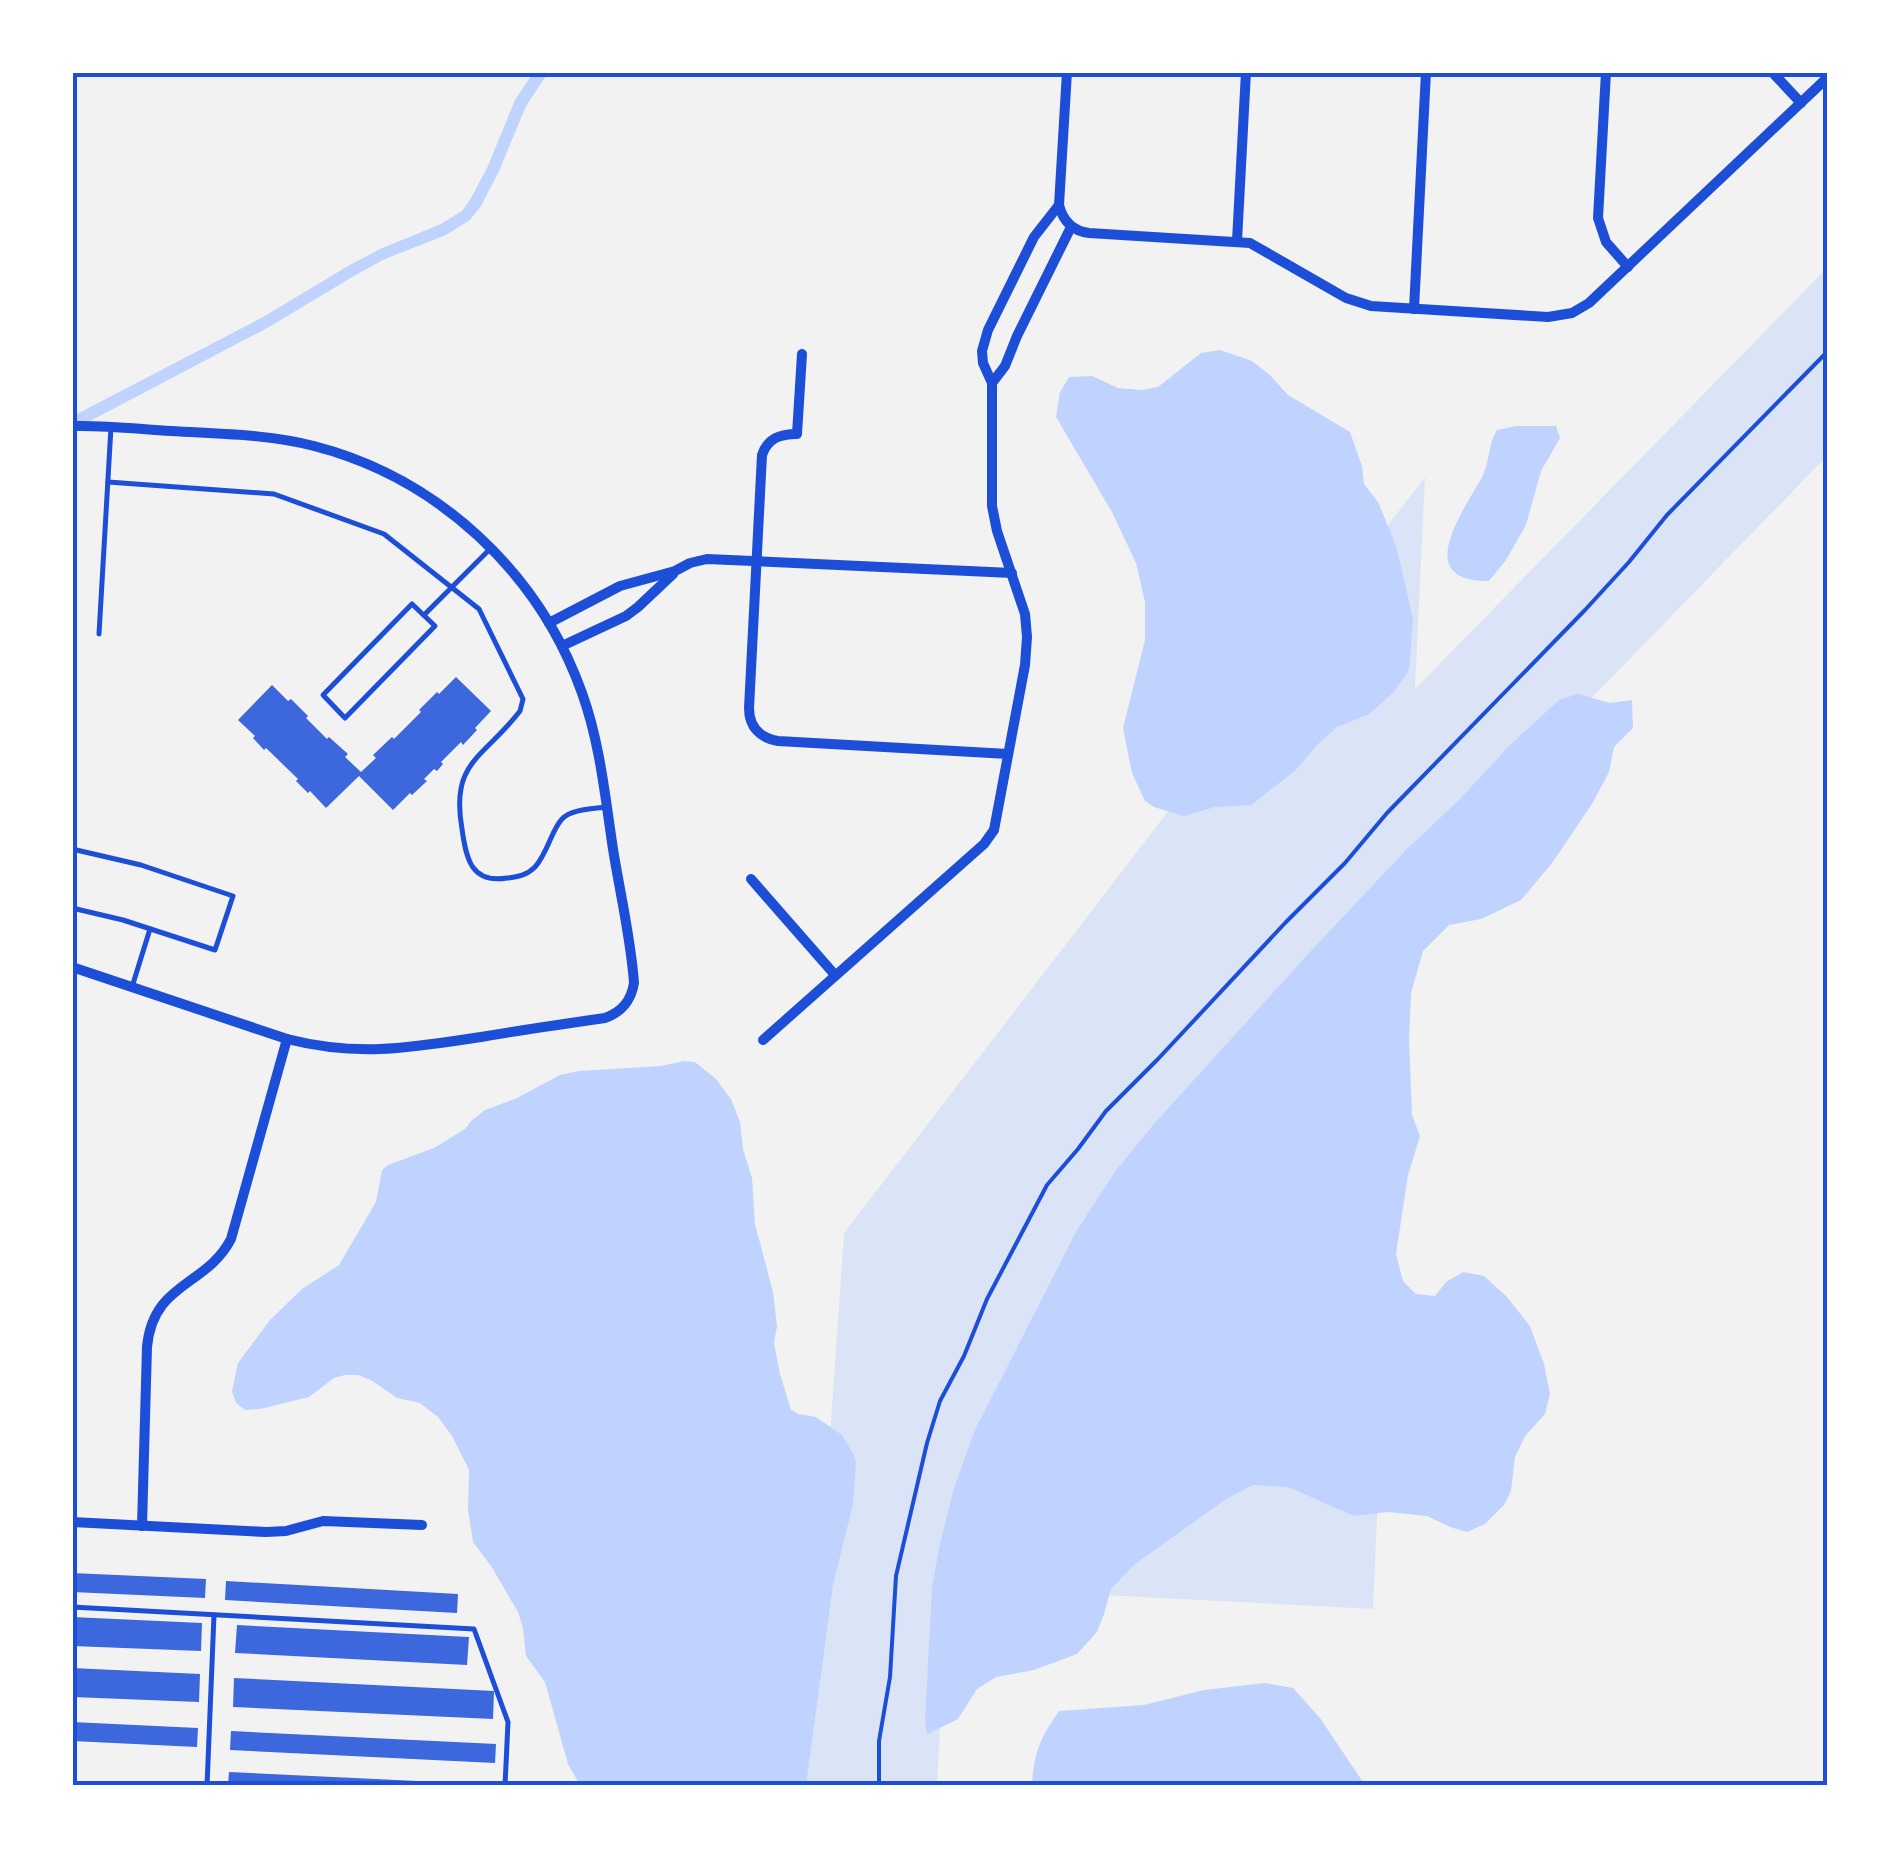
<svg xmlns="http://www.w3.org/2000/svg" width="1900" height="1858" viewBox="0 0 1900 1858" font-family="'Source Sans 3',sans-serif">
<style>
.green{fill:#dbe4f7}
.water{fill:#bfd3fe}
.building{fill:#3d67dc}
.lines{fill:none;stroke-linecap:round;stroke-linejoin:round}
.path{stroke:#1d4ed8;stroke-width:4}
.service{stroke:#1d4ed8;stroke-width:5}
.minor{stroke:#1d4ed8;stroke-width:10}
.neatline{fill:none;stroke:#1d4ed8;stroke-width:4}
</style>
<rect width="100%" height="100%" fill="#f2f2f2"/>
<polygon class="green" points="1827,268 1827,456 1405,890 1373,1609 948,1587 937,1785 786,1786 820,1580 844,1233 1425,477 1415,689"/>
<g class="water">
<polygon points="533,73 548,73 526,106 499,171 481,206 470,220 446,235 385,259 354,276 269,327 73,430 73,416 263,317 348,266 380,249 441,224 462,211 470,200 488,166 515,100"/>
<polygon points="1220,350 1252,361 1270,375 1288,395 1350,432 1362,466 1364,484 1378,502 1395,543 1404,579 1413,620 1409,670 1393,693 1369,714 1337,727 1317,745 1296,770 1251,805 1215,807 1184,816 1154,807 1145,801 1132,773 1123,728 1145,640 1145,602 1136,563 1112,512 1056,417 1060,392 1069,377 1092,376 1118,388 1142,390 1158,387 1201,353"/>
<path d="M1516 426H1556L1560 438 1541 471 1526 525 1506 560 1489 581C1409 582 1466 508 1483 475 1490 460 1488 444 1497 430Z"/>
<polygon points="1578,694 1610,703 1632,700 1633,728 1614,747 1609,772 1592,804 1552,863 1521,900 1481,919 1449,925 1423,951 1411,993 1409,1039 1412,1115 1420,1136 1408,1175 1396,1254 1403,1281 1416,1294 1435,1296 1446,1282 1463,1272 1484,1276 1507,1297 1530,1326 1544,1364 1550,1394 1545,1414 1525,1436 1515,1457 1511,1491 1504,1505 1485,1524 1467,1532 1450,1527 1427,1516 1388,1512 1354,1516 1288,1487 1253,1485 1226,1499 1135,1564 1111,1589 1104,1614 1097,1632 1077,1654 1034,1670 996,1677 977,1689 958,1719 927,1734 925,1721 932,1587 940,1544 954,1488 975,1430 1077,1230 1117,1169 1154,1124 1309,953 1405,851 1458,801 1509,746 1559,700"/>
<polygon points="684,1061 695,1062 716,1079 731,1099 740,1122 743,1149 752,1178 755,1224 773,1292 777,1326 774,1343 780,1374 791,1410 798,1414 816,1417 842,1435 853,1453 856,1462 853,1504 833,1585 806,1785 580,1785 568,1764 545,1682 526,1656 523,1628 518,1612 491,1566 473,1542 468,1509 469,1470 452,1436 438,1417 420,1403 397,1398 371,1380 358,1375 345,1375 334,1378 309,1397 260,1409 245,1410 236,1403 232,1391 238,1363 270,1320 302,1289 339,1265 376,1202 382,1170 388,1165 434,1148 465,1129 471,1121 485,1110 517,1098 560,1075 579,1071 661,1066"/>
<path d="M1265 1683 1293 1688 1320 1718 1365 1785H1032C1034 1753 1040 1738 1059 1711L1144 1705 1204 1690Z"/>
</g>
<g class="building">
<polygon points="456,677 491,711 475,728 477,730 463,745 461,742 441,762 443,764 437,771 434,769 424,779 427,781 412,795 410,793 393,810 359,776 326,808 310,791 308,793 296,781 298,779 266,748 264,750 253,738 255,736 238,720 272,685 288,701 291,699 308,716 306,718 327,739 329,737 348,754 345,757 361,772 376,758 373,755 392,737 394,739 421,712 419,710 437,692 439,694"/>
<polygon points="72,1573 206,1579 205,1598 72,1592"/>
<polygon points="226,1581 458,1594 457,1613 225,1600"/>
<polygon points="72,1617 202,1623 201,1651 72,1646"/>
<polygon points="237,1625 469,1637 467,1665 235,1653"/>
<polygon points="72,1668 200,1674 199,1702 72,1697"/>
<polygon points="234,1678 494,1691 493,1719 233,1707"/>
<polygon points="72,1722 198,1728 197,1747 72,1741"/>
<polygon points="231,1731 496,1744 495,1763 230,1750"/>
<polygon points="229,1772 438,1782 438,1786 228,1786"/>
</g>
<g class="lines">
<polyline class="path" points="879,1786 879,1741 890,1677 896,1576 927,1443 940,1401 964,1356 987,1299 1047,1185 1078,1149 1106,1111 1158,1059 1286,922 1345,863 1387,813 1585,610 1629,562 1667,515 1828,351"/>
<g class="service">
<path d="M108 482 274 494 384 534 479 609 523 699 520 711C484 758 450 761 462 829 466 858 471 884 507 878 518 877 527 875 535 867 548 852 551 831 562 819 571 809 593 809 606 807"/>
<polygon points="412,604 435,626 345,718 323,695"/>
<polyline points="424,615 489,550"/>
<polyline points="99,634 111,427"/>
<polyline points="72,849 141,865 233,896 215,950 123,920 72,908"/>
<polyline points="132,987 150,929"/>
<polyline points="72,1607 474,1629 508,1722 505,1786"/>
<polyline points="207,1786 214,1615"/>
</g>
<g class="minor">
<path d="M1067 72 1059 205C1063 221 1073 231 1089 233L1250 243 1346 298 1371 306 1548 317 1572 313 1589 303 1828 77"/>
<polyline points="1606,72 1598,218 1606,242 1628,267"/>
<polyline points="1772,72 1801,103"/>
<polyline points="1237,241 1246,72"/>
<polyline points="1414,309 1426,72"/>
<path d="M802 354 797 434C780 434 768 438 762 455L749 708C749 727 760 738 778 741L1008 754"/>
<polyline points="992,383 1005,366 1017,336 1071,227"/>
<path d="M72 426C105 425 138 429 171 431 219 434 267 434 314 446 438 478 539 572 582 693 600 743 605 796 613 849 620 893 631 939 634 983 631 1001 622 1012 605 1018 563 1024 522 1030 481 1037 409 1048 358 1057 287 1039L72 967"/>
<polyline points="549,623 620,586 675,571 690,563 707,559 1012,573"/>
<polyline points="562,646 626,616 638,607 673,574"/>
<polyline points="751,879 835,975"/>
<polyline points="763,1040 984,844 994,830 1025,665 1027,637 1025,614 997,531 992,506 992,383 983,363 982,351 988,330 1034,237 1059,205"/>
<polyline points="72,1522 266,1532 286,1531 323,1521 422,1525"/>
<path d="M142 1526 147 1347C153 1282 206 1287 231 1239L287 1039"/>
</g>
</g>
<rect width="1900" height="1858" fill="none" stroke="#ffffff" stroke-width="150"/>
<rect x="75" y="75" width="1750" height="1708" class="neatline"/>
</svg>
